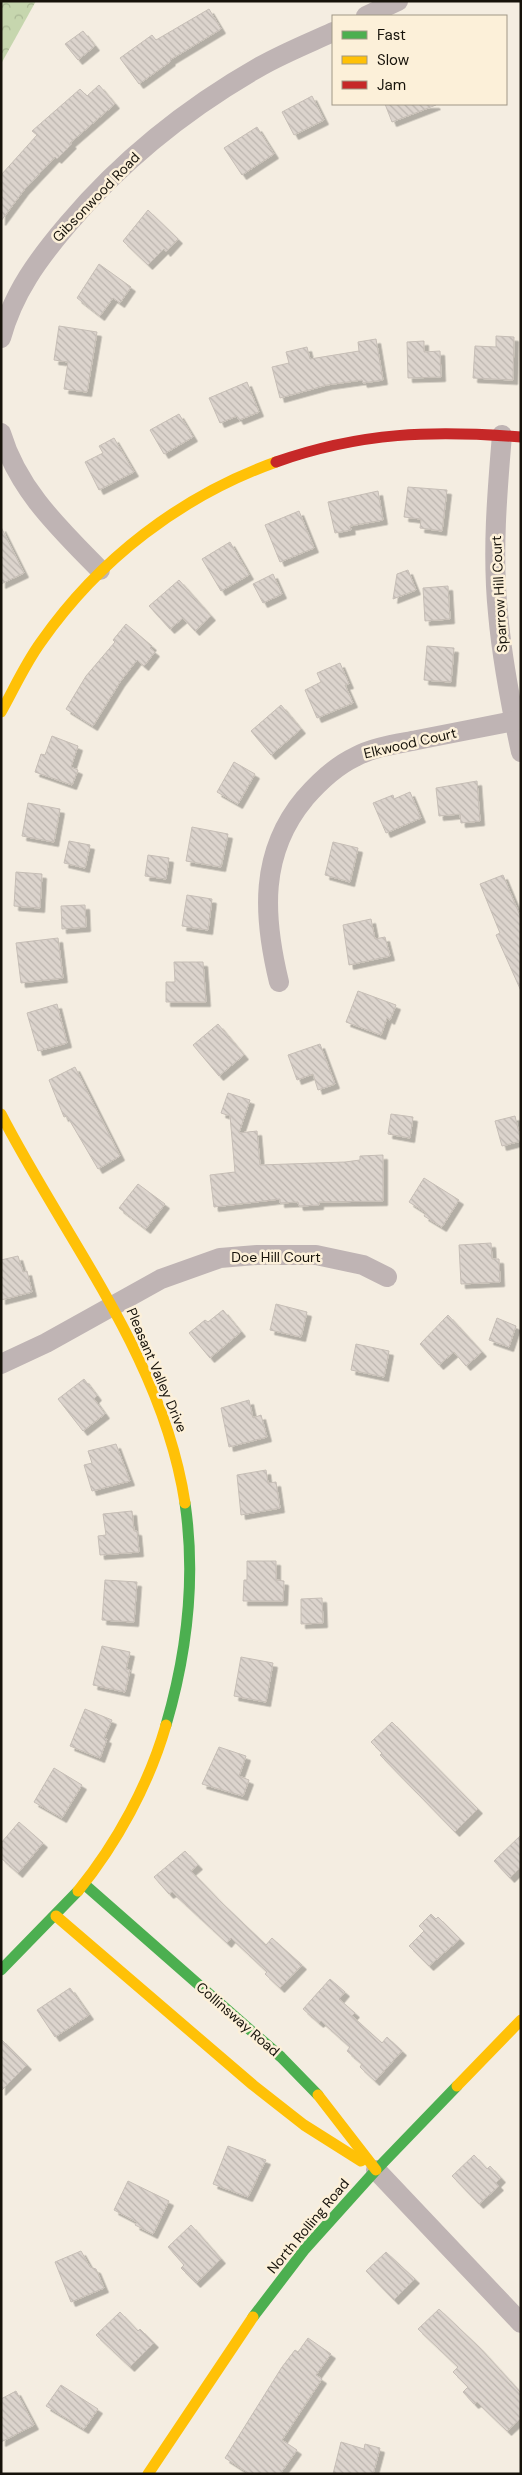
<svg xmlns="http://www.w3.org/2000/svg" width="522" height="2475" viewBox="0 0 522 2475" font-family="'DM Sans',sans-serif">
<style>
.forest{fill:url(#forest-crowns)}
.building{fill:url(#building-back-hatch);stroke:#c6beb6;filter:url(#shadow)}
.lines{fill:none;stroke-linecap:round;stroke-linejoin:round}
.street{stroke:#bfb4b4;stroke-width:20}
.fast{stroke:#4caf50;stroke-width:11}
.slow{stroke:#ffc107;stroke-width:11}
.jam{stroke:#c62828;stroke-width:11}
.labels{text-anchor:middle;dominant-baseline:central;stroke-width:5;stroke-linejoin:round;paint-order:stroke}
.street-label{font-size:14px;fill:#16120a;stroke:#fcf0d9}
</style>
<defs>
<pattern id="forest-crowns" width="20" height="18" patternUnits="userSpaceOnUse" patternTransform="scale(1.25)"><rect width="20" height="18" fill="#c6d6ae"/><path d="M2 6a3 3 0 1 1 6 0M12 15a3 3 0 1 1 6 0" fill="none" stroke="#a9b794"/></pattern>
<pattern id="building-back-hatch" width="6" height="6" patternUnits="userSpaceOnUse" patternTransform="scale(1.25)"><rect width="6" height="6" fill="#dcd4cd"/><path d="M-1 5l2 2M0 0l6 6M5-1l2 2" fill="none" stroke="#bcb5af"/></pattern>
<filter id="shadow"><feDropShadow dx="4.5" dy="4.5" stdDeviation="0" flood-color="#0004"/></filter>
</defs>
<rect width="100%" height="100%" fill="#f4ede1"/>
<polygon class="forest" points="1,1 36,1 1,64"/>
<g class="building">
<polygon points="209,9 221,29 170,60 171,61 139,84 120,58 152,35 156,40"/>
<polygon points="83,31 95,46 78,60 65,44"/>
<polygon points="99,85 115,104 70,143 72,144 57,159 55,157 24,190 1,221 1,175 37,135 32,131 80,89 87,96"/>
<polygon points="312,96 324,120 294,135 282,112"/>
<polygon points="385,104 435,104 436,105 392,122"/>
<polygon points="257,127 274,154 242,175 224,148"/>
<polygon points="148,210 178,239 166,252 164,249 148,265 123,241"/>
<polygon points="99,264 131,287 120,303 113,298 100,316 77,298"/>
<polygon points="59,326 97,332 87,392 64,389 68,362 54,360"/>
<polygon points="496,336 514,337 513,380 473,378 475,346 496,347"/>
<polygon points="376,339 383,380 363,383 362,380 327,385 280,398 272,367 289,363 286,352 307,347 310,359 359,351 358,342"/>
<polygon points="424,341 424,352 440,351 441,377 408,378 407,342"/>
<polygon points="247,382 259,412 239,420 237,416 220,423 209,398"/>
<polygon points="179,414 193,437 164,454 150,430"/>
<polygon points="114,438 134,472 99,490 85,462 103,453 99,446"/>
<polygon points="408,487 447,490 442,531 420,528 421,519 404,517"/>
<polygon points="378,491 383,520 350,526 351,530 335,533 328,502"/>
<polygon points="299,511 314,548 280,562 265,525"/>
<polygon points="1,527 24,573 1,584"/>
<polygon points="230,542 249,575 221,591 202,559"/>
<polygon points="408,570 416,590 393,599 397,574"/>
<polygon points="273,574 282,594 263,603 253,584"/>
<polygon points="179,580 211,616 195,631 183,618 170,629 149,606"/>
<polygon points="448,586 450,619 425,621 423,588"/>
<polygon points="126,624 152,646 150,648 155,652 144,666 137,660 120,682 93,726 66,709 86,676 115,642 113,640"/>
<polygon points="427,646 454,648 451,682 424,680"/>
<polygon points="340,663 349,684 345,685 353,703 317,718 305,690 321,682 317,673"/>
<polygon points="281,705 301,729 271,755 251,731"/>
<polygon points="52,736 78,746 71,767 78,770 72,785 35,772 41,754 45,755"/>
<polygon points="234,762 255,774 238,804 217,792"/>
<polygon points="477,781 480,821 461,823 460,814 439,816 436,788"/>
<polygon points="410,792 421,818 386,833 373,803 393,795 394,799"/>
<polygon points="28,803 60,809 54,842 22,836"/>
<polygon points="192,827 228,834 221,867 186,861"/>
<polygon points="69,841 90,845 85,868 64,863"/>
<polygon points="333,842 358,848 350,882 325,875"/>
<polygon points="148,855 169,858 166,879 145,876"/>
<polygon points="16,872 42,874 40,908 14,906"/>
<polygon points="503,875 521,918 521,991 496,935 500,933 480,884"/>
<polygon points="187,895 212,899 208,930 182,926"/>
<polygon points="85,905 86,927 62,929 61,906"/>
<polygon points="371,919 375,939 385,937 390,956 349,965 343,925"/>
<polygon points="58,938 63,978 21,983 16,943"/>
<polygon points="174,962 203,962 206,1002 166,1002 166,982 175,982"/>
<polygon points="358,991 396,1005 390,1020 387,1018 381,1035 346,1022"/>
<polygon points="57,1004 67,1043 38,1051 27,1013"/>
<polygon points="218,1024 244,1055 219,1076 193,1045"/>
<polygon points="320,1044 335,1084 318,1090 313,1074 297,1080 288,1055"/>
<polygon points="75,1067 120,1156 98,1169 67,1116 64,1117 49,1080"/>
<polygon points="228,1093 250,1100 239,1133 257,1131 260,1165 345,1162 360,1160 360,1156 383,1155 383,1201 319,1202 319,1205 299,1206 298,1202 280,1203 280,1199 214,1207 210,1175 235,1172 230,1116 221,1113"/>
<polygon points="391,1114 413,1117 410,1138 388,1134"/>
<polygon points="515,1116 521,1141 502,1146 495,1121"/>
<polygon points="424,1178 459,1200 442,1227 424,1216 426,1213 409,1202"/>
<polygon points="138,1184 165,1204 146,1229 119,1208"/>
<polygon points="491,1243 492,1259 499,1259 500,1282 461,1284 459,1245"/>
<polygon points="18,1256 23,1272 27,1271 32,1292 1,1300 1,1260"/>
<polygon points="276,1304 307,1312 301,1337 270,1330"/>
<polygon points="223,1310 241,1332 210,1358 189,1333 205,1320 208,1322"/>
<polygon points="448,1315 482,1352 466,1366 454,1352 439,1365 420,1344"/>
<polygon points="497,1318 516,1326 509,1347 489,1340"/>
<polygon points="356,1344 389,1351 384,1377 351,1370"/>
<polygon points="84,1379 97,1396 94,1399 105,1414 83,1431 58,1399"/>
<polygon points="249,1400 253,1418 261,1415 267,1437 229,1447 221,1408"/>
<polygon points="116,1444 130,1481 92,1491 84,1465 92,1463 88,1451"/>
<polygon points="266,1470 268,1483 276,1482 280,1508 241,1515 237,1475"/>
<polygon points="132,1511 134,1531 137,1531 139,1552 100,1555 98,1536 106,1535 103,1514"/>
<polygon points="247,1561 276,1561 276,1580 284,1581 283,1601 243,1601 244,1580 247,1580"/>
<polygon points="105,1580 137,1582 134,1622 102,1620"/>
<polygon points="322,1598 323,1623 301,1624 301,1599"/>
<polygon points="102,1646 130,1652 126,1669 130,1670 125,1692 93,1685"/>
<polygon points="241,1657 273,1663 266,1702 234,1696"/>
<polygon points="85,1709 112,1720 104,1738 107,1739 100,1758 70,1746"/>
<polygon points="392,1722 478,1809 455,1832 380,1755 382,1753 371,1742"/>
<polygon points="219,1747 246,1756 239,1776 249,1780 243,1796 202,1784"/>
<polygon points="54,1768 82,1785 62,1818 34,1802"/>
<polygon points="19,1822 43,1843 18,1873 1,1858 1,1843"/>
<polygon points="521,1835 521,1867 510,1878 494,1861"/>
<polygon points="185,1851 198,1865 191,1871 221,1902 266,1945 272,1938 302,1965 280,1988 265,1974 267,1972 231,1938 227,1943 172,1892 169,1894 154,1877"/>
<polygon points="431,1914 436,1919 438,1917 460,1939 429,1966 409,1946 424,1931 419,1926"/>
<polygon points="330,1979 345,1992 339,1999 355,2013 352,2016 382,2043 387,2037 402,2051 375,2081 360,2067 362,2064 347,2051 350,2047 321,2021 319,2023 303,2009"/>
<polygon points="70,1988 89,2015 55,2037 37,2010"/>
<polygon points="1,2039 27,2065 1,2091"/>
<polygon points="228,2146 266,2160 248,2197 213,2184"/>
<polygon points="474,2155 487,2169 490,2166 501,2178 496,2183 499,2186 479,2204 452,2176"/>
<polygon points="128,2181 169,2201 153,2234 135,2225 137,2222 114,2210"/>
<polygon points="191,2225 221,2259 196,2283 181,2268 184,2265 168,2247"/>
<polygon points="81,2251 90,2267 96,2269 104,2288 71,2302 55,2262"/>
<polygon points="386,2252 415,2279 394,2300 366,2271"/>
<polygon points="439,2309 479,2347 521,2393 521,2418 507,2431 477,2402 474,2404 463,2392 468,2387 453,2372 458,2367 418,2329"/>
<polygon points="120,2312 138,2331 140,2329 154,2343 130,2367 96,2335"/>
<polygon points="308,2338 331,2354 316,2375 322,2379 282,2440 297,2450 280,2474 250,2474 225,2458 282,2367 295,2350 298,2352"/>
<polygon points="61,2385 98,2409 84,2429 46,2406"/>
<polygon points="16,2391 34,2425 1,2442 1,2399"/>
<polygon points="341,2442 364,2449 365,2444 380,2448 373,2474 333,2474"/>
</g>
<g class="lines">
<g class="street">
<polyline points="366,16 398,1"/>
<path d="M1 338C13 293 39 258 68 224 123 159 187 108 261 66 284 53 309 43 333 32"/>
<path d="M1 433C18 490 60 529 100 570"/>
<path d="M502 435C497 494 492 554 498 613 502 660 511 706 521 752"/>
<path d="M279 982C263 916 259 853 305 798 319 782 336 766 355 757 373 747 397 744 417 740 449 734 482 727 514 721"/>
<polyline points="1,1364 46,1343 161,1279 220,1258 257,1255 316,1255 363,1265 387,1277"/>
<polyline points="376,2170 521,2323"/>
</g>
<g class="fast">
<path d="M166 1725C187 1653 196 1578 185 1503"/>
<polyline points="84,1884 281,2057 318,2095"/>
<polyline points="1,1970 78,1891"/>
<polyline points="253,2317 305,2249 376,2170 457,2086"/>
</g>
<g class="slow">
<path d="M1 712C14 689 25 664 41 642 99 559 181 496 276 462"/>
<path d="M1 1114C67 1242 163 1358 185 1503"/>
<path d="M78 1891C117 1843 149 1784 166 1725"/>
<polyline points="56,1916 253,2085 304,2125 361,2161"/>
<polyline points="457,2086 521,2020"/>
<polyline points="318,2095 376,2170"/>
<polyline points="148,2474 253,2317"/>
</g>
<path class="jam" d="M276 462C361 432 433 430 521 437"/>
</g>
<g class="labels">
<g class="street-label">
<text transform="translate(96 197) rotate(-46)">Gibsonwood Road</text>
<text transform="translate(499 594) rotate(-93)">Sparrow Hill Court</text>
<text transform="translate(410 743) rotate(-13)">Elkwood Court</text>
<text x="276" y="1257">Doe Hill Court</text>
<text transform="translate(157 1370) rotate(67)">Pleasant Valley Drive</text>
<text transform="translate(238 2019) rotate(41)">Collinsway Road</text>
<text transform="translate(308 2226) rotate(-50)">North Rolling Road</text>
</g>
</g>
<rect width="522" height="2475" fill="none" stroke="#16120a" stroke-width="5"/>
<rect x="332" y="15" width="175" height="90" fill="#fcf0d9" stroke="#a09786"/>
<rect x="342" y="31" width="25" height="8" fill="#4caf50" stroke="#a09786"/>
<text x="377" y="40" font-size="15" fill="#16120a">Fast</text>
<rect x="342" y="56" width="25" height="8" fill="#ffc107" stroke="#a09786"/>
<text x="377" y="65" font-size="15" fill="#16120a">Slow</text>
<rect x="342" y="81" width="25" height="8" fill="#c62828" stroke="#a09786"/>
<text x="377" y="90" font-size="15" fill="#16120a">Jam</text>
</svg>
